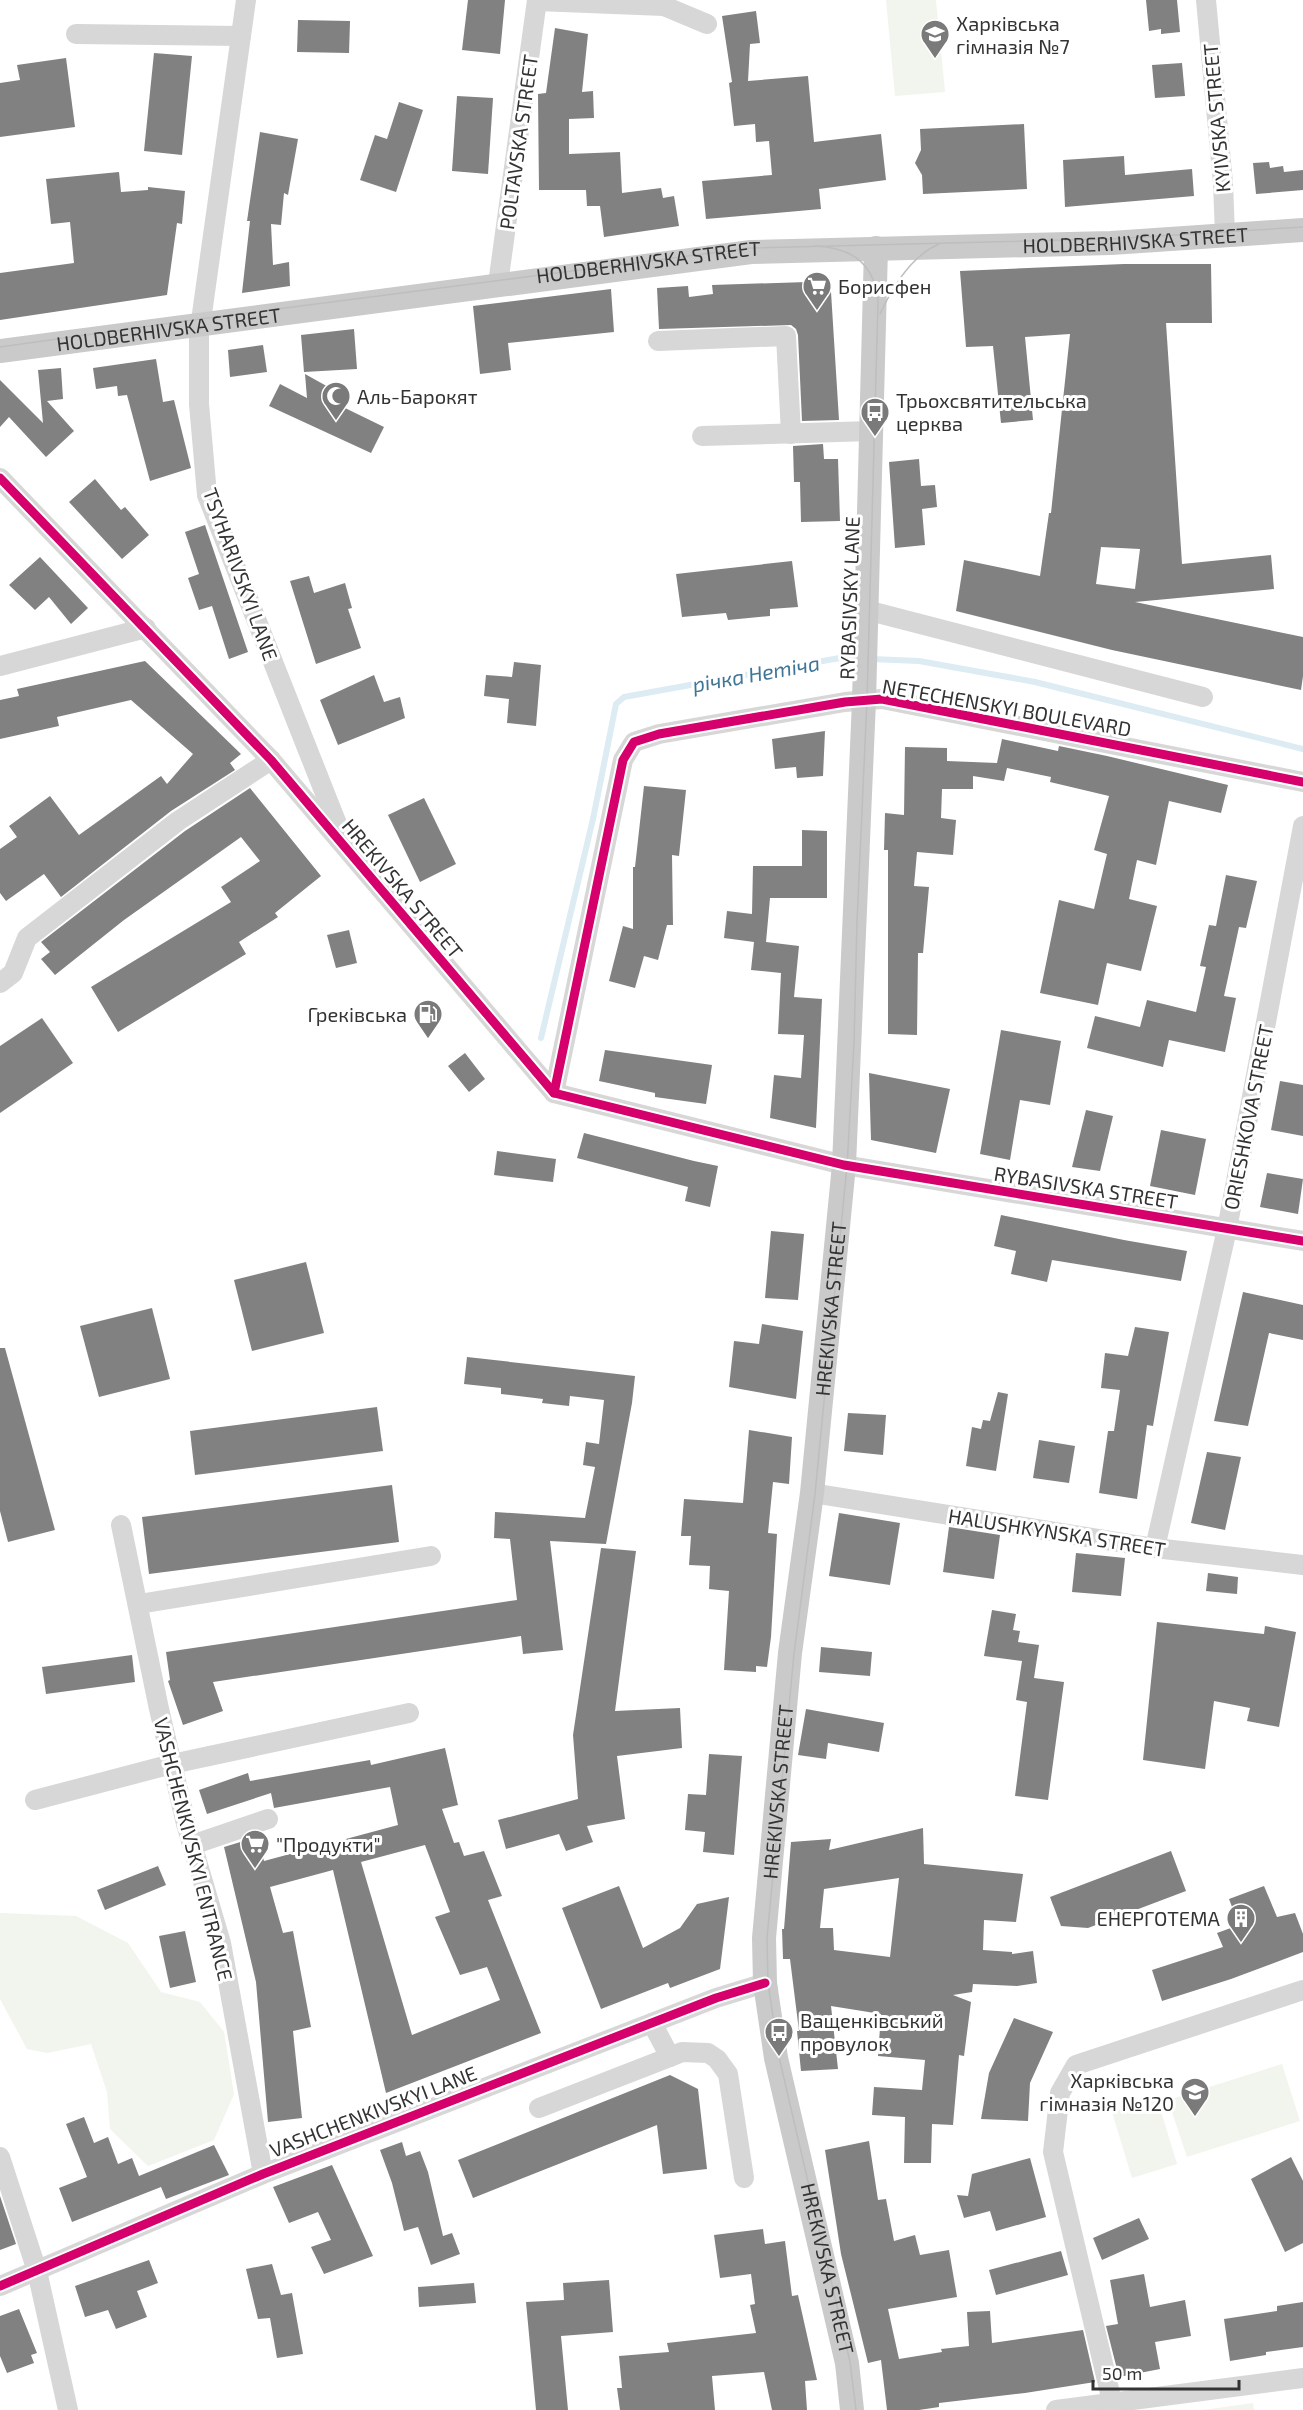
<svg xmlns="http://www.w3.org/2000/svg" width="1303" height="2410" viewBox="0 0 1303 2410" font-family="'Exo 2',sans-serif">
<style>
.green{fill:#f1f5ed}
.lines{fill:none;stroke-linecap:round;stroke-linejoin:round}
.stream{stroke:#ddebf3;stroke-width:6}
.building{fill:#818181;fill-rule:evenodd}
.minor{stroke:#d7d7d7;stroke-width:20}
.major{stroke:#cacaca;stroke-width:24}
.tram{stroke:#bebebe;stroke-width:1.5}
.cycleway-casing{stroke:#fff;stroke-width:13}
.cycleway{stroke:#d6006c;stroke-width:9}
.labels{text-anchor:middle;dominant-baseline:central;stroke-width:6;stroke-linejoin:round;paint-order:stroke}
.poi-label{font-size:20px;fill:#333;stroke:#fff;text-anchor:start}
.street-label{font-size:20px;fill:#333;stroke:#fff}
.water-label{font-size:21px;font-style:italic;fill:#3f7597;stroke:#fff}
</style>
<rect width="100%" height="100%" fill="#fff"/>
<g class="green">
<polygon points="886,0 936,0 945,92 895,96"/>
<polygon points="0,1913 76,1916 128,1943 161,1992 200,2002 224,2032 234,2094 214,2140 148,2166 110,2129 107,2092 91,2044 47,2053 27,2049 0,1999"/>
<polygon points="1282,2064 1300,2121 1187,2157 1168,2100"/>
<polygon points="1157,2098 1177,2164 1132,2178 1112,2112"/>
<polygon points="1253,2403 1254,2410 1203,2410"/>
</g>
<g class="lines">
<g class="stream">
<polyline points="871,659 919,661 1035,682 1303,749"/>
<polyline points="541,1038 593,819 616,704 624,697 845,657 861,658"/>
</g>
</g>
<g class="building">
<polygon points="468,0 505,0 500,54 462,50"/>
<polygon points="1146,0 1177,0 1180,32 1161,34 1161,29 1149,31"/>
<polygon points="756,11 760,43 750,44 748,81 808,76 814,142 881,134 886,180 819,189 821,209 706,219 702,181 772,175 769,141 756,142 755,124 734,126 729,83 732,82 722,16"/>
<polygon points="298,20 350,21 349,53 297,52"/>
<polygon points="555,28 588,34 582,92 593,91 594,118 569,119 569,154 620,152 622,193 661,188 663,198 674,196 679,226 604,237 600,206 587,206 586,190 539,190 538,94 546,93"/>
<polygon points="154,53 192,56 182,155 144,151"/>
<polygon points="66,58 75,127 0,137 0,83 20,80 17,65"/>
<polygon points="1182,63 1185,96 1155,98 1152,65"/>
<polygon points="457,96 493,98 488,174 452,171"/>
<polygon points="399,102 423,110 396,192 360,180 375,135 387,139"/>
<polygon points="1024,124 1027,189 923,194 922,175 915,163 921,150 920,129"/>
<polygon points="260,132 298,139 288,195 284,193 281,225 271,224 273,265 289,262 290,286 242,293 250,221 247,221"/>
<polygon points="1124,156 1125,175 1192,169 1194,196 1065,207 1063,160"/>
<polygon points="1269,162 1270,168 1283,166 1284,172 1303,170 1303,190 1256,194 1253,163"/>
<polygon points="119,172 121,192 148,190 148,187 185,191 182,224 177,223 167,295 0,320 0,273 74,263 70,222 51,224 46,179"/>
<path d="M1124 264H1211L1212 323H1166L1182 564 1271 555 1274 589 1135 602 1303 637V676L1301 690 1112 650 956 611 964 560 1040 576 1049 513H1051L1070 334 1025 337 1033 420 1001 423 993 346 966 347 960 271ZM1101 547 1140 549 1135 589 1096 584Z"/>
<polygon points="807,282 825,285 831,292 839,420 802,421 798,335 796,329 791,325 659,329 657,288 688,286 689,297 713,294 712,285"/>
<polygon points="611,289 614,332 508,343 511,370 480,374 473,306"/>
<polygon points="354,329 357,369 304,372 301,335"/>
<polygon points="263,345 267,372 230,377 228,350"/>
<polygon points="156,359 163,402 174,400 191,468 150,481 127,395 118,396 117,386 96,389 93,368"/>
<polygon points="61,368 63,399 47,401 74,431 46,457 9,417 0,427 0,380 43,423 38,370"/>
<polygon points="305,374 350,399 345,408 384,427 371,453 269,406 280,384 307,398"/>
<polygon points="823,444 824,459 838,459 840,521 801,522 800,482 794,482 793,446"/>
<polygon points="919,459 921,486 935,485 937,507 922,509 925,545 895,548 889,462"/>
<polygon points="95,479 121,510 125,507 149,535 122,559 69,502"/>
<polygon points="205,525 248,652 229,659 212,606 199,610 188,578 199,574 185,532"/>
<polygon points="40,557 88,608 71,624 49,597 35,610 9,585"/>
<polygon points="792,561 798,607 770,609 770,616 728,620 726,613 682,617 676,574"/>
<polygon points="309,576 314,593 345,583 352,608 348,609 361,648 316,664 290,581"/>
<polygon points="145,661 241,754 230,763 235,770 171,811 61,897 44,874 6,901 0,893 0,849 17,837 9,826 50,796 79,835 161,776 167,784 193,754 131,700 57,717 59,726 0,739 0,700 19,696 17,689"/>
<polygon points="514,662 541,665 536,726 507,723 509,699 484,696 486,675 512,677"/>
<polygon points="374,675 384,702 400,697 405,718 338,745 320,700"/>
<polygon points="825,731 823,776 797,778 796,767 775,769 772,739"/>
<polygon points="1002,739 1058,751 1059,746 1107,756 1228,785 1221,813 1169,801 1156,865 1137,860 1129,899 1157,906 1141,971 1107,963 1098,1005 1040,993 1059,900 1094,909 1107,854 1094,850 1109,796 1050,782 1051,777 1007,768 1004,781 973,776 973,789 942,789 941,818 956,820 953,855 917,852 914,886 929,887 923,953 918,953 917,1035 888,1034 888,850 884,850 885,813 904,815 905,747 947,748 947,761 997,763"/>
<polygon points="644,786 686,790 679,856 672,855 673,925 667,925 658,960 644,956 635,988 609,981 623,926 633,929 633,867 635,867"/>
<polygon points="250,788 321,876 275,913 278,917 239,942 246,954 118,1032 91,987 231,902 221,887 260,861 241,837 124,920 55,975 41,959 50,952 41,942 185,831"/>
<polygon points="424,798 456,864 420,882 388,815"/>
<polygon points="802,830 827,831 827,898 770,898 766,942 799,946 794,997 822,999 816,1128 770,1118 774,1075 801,1078 804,1035 778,1034 781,973 751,970 754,942 724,938 727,911 752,914 753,866 802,866"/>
<polygon points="1226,875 1257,881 1246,928 1239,927 1224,996 1236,998 1225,1052 1169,1040 1163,1067 1087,1048 1095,1016 1140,1027 1147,1000 1196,1012 1206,967 1200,966 1209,925 1216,926"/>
<polygon points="349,930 357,963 336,968 327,935"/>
<polygon points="42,1018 73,1063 0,1113 0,1046"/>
<polygon points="1001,1030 1061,1041 1050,1105 1020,1100 1010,1160 980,1154"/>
<polygon points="605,1050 712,1065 706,1104 655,1097 655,1093 599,1081"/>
<polygon points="465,1053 485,1079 469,1092 448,1066"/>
<polygon points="869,1073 950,1089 936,1153 871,1140"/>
<polygon points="1280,1081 1303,1085 1303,1136 1271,1130"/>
<polygon points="1086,1110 1113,1116 1100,1171 1072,1167"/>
<polygon points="1161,1130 1206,1139 1195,1195 1150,1186"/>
<polygon points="584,1133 694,1161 718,1166 710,1207 685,1201 688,1187 577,1158"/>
<polygon points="497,1151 556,1159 553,1182 494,1175"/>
<polygon points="1267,1173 1303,1179 1298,1214 1260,1207"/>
<polygon points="1001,1215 1124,1240 1187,1251 1181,1281 1052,1260 1047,1282 1011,1274 1016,1251 994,1246"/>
<polygon points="771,1231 804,1234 798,1300 765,1298"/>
<polygon points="306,1262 324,1333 252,1351 234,1280"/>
<polygon points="1243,1292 1303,1305 1303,1340 1269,1333 1248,1426 1214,1421"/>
<polygon points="152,1308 170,1379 99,1397 80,1326"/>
<polygon points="762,1324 803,1331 796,1399 729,1387 734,1341 759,1344"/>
<polygon points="1135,1327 1169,1332 1153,1426 1147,1425 1137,1499 1099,1493 1108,1431 1114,1431 1120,1390 1101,1388 1105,1353 1128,1356"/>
<polygon points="0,1348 5,1348 55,1530 8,1542 0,1511"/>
<polygon points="467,1357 635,1376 632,1403 606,1544 550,1541 563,1650 523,1654 521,1636 213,1682 223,1711 183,1725 168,1681 170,1680 166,1652 517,1600 510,1539 494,1538 495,1512 585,1518 595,1467 583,1465 586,1442 599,1444 604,1400 570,1396 569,1406 542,1403 543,1399 501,1394 501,1388 464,1384"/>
<polygon points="998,1392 1008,1394 996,1471 966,1466 972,1427 981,1429 983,1420 990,1421"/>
<polygon points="377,1407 383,1451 195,1475 190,1431"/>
<polygon points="848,1413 886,1415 883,1455 844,1451"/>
<polygon points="749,1430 792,1437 789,1484 773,1482 768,1533 777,1534 771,1637 767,1667 756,1666 756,1672 724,1670 729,1591 709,1589 710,1566 689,1565 691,1536 681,1536 684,1499 743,1503"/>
<polygon points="1039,1440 1075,1446 1069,1483 1033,1478"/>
<polygon points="1207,1452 1241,1457 1225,1530 1191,1523"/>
<polygon points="392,1485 399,1542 149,1574 142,1517"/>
<polygon points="839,1513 900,1523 890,1585 829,1576"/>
<polygon points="949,1527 1000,1535 994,1579 943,1572"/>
<polygon points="601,1548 636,1551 615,1711 680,1708 682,1748 617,1756 625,1819 587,1826 593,1842 566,1851 559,1834 506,1849 498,1820 578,1799 573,1735"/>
<polygon points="1076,1553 1125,1558 1121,1596 1072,1592"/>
<polygon points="1208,1573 1238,1577 1237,1594 1206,1591"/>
<polygon points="992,1610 1016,1614 1013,1630 1020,1631 1018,1642 1039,1645 1034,1678 1064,1682 1048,1800 1015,1796 1027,1702 1016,1700 1022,1661 984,1656"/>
<polygon points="1157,1622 1264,1634 1265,1626 1296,1632 1279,1727 1247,1721 1250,1708 1214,1701 1205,1769 1143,1760"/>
<polygon points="821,1647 872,1652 870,1676 819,1672"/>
<polygon points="132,1655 135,1682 46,1694 42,1667"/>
<polygon points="806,1709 884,1723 879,1752 828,1743 826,1759 798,1755"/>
<path d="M445 1748 458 1805 442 1809 454 1843 459 1842 464 1856 484 1851 502 1896 488 1900 541 2033 386 2093 333 1870 270 1887 283 1933 293 1931 311 2027 293 2031 302 2118 268 2122 256 1982 224 1847 257 1837 264 1861 398 1825 390 1787 274 1808 271 1793 207 1814 199 1790 248 1773 250 1781 370 1760 371 1765ZM425 1845 450 1912 435 1917 460 1975 487 1967 500 2000 412 2035 361 1862Z"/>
<polygon points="709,1754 742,1756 734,1855 703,1852 705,1832 685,1830 688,1794 706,1795"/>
<path d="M923 1828 924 1864 1023 1874 1016 1922 984 1920 983 1950 1012 1952V1954L1033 1951 1037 1983 1017 1986 973 1984 972 1992 953 1995 971 2002 964 2056 959 2055 953 2125 932 2124 931 2163H904L905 2117 872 2115 874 2087 922 2090 925 2060 878 2056 881 2014 831 2006 838 2069 801 2071 797 2031H799L790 1959H783L782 1929H784L791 1842 831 1839 829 1850ZM899 1878 890 1957 834 1950 833 1928H820L824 1889Z"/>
<polygon points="1171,1851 1186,1891 1088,1928 1061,1926 1050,1897"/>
<polygon points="158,1866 166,1885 105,1910 97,1890"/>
<polygon points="619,1886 643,1948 680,1928 697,1904 729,1897 720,1969 670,1988 668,1983 601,2009 562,1908"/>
<polygon points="1264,1886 1277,1917 1295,1913 1303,1934 1303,1952 1231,1979 1162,2001 1152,1970 1223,1947 1217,1933 1239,1925 1229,1899"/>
<polygon points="185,1931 196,1982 170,1988 159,1936"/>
<polygon points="1014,2018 1053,2032 1030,2083 1028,2121 981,2119 989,2073"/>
<polygon points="670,2075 698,2089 707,2169 663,2174 657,2125 473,2198 458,2160"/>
<polygon points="84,2117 94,2143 108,2137 118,2164 132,2158 139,2176 214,2145 229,2175 166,2199 161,2187 72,2222 59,2188 87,2177 66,2124"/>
<polygon points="869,2141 878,2200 886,2199 894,2241 915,2235 920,2255 949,2250 957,2297 888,2309 899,2359 942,2352 941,2349 969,2346 967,2312 990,2311 992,2343 1083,2330 1095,2382 1025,2393 939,2403 939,2407 919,2410 887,2410 881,2360 868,2363 841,2254 825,2150"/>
<polygon points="402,2142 406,2156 420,2151 428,2172 443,2236 452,2233 460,2254 431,2265 418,2227 404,2231 392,2183 380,2150"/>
<polygon points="1291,2157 1303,2181 1303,2243 1285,2252 1251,2179"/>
<polygon points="1030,2158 1046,2217 996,2231 990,2211 964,2218 957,2195 968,2196 972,2174"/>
<polygon points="332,2165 373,2256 324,2274 311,2247 331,2240 318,2212 289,2223 273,2187"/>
<polygon points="0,2196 16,2244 0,2250"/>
<polygon points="1139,2218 1149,2239 1102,2260 1093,2238"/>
<polygon points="763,2229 765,2244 785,2241 792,2296 798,2295 817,2380 805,2381 807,2410 772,2410 764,2372 712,2376 715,2410 620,2410 617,2388 622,2388 619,2356 669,2352 667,2343 756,2333 750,2305 755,2304 751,2274 720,2278 714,2235"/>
<polygon points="1061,2251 1068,2275 996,2295 989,2270"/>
<polygon points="149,2260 158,2283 137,2291 147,2317 116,2329 108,2310 85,2317 75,2286"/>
<polygon points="272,2264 281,2295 292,2293 303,2354 277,2358 270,2318 258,2319 246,2269"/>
<polygon points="1144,2274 1150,2307 1185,2300 1191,2336 1155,2342 1160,2369 1119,2377 1106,2326 1118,2324 1110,2280"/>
<polygon points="609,2280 613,2332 561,2336 568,2410 536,2410 526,2302 564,2300 563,2283"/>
<polygon points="474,2283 476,2303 419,2307 418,2287"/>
<polygon points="1303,2302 1303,2347 1266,2352 1266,2355 1230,2361 1224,2319 1277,2311 1277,2306"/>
<polygon points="19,2309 37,2353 31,2355 34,2363 7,2373 0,2356 0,2316"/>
</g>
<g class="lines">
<g class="minor">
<polyline points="246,0 199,335 199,404 207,495 341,834"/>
<polyline points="1206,0 1223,183 1225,235"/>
<polyline points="537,1 664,6 707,24"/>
<polyline points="76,34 241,36"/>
<polyline points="498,284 537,0"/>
<polyline points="658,341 786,336 791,434"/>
<polyline points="702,436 872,431"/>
<polyline points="0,478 271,760 554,1093 844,1165 1303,1241"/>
<polyline points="866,610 1203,697"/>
<polyline points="0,666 146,628"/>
<polyline points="0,983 13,973 27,938 178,821 271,760"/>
<polyline points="554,1093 623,760 634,742 659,734 845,702 882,699 1303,782"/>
<polyline points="812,1493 1155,1548 1303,1565"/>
<polyline points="121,1525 159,1709 186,1824 221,1943 263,2174"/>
<polyline points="1155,1548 1227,1229 1303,826"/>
<polyline points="139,1604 431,1556"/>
<polyline points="35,1800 172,1764 409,1713"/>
<polyline points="192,1845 268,1819"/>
<polyline points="670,2057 682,2052 708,2053 717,2059 728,2074 744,2178"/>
<polyline points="539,2108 670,2057 652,2023"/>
<polyline points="0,2157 37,2271 68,2410"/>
<polyline points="0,2286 263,2174 716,1998 765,1983"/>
<polyline points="1056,2410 1303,2378"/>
<polyline points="1114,2410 1053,2152 1060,2093 1076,2065 1303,1990"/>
</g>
<g class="major">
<path id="s1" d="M0 351 751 252 1111 243 1303 230"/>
<path id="s2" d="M852 2410 847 2363 776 2058 765 1983 764 1938 790 1653 812 1493 844 1165 864 701 876 248"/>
</g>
<g class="tram">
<path id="s3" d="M814 246C851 247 875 263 878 302L867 700 857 921 854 1043 847 1166 815 1494 794 1654 767 1938 768 1983 779 2057 850 2362 856 2410"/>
<path d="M880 314C892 288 911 256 939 244"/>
<path id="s4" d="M0 347 200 319 750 248 1111 239 1303 227"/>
</g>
<g class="cycleway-casing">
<g id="cycleway">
<polyline points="0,478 271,760 554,1093 844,1165 1303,1241"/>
<polyline points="554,1093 623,760 634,742 659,734 845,702 882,699 1303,782"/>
<polyline points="0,2286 263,2174 716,1998 765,1983"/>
</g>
</g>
<use href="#cycleway" class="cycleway"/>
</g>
<defs>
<g id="school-pin" transform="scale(1.5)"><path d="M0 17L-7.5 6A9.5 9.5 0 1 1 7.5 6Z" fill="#7a7a7a" stroke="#fff"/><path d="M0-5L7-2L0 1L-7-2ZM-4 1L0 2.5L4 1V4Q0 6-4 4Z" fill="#fff"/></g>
<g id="supermarket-pin" transform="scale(1.5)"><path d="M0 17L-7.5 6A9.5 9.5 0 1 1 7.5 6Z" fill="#7a7a7a" stroke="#fff"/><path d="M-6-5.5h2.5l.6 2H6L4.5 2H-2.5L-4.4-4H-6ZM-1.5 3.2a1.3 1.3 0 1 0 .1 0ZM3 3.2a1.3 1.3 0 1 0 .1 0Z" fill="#fff"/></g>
<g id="mosque-pin" transform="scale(1.5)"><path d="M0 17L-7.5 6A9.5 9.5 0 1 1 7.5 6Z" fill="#7a7a7a" stroke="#fff"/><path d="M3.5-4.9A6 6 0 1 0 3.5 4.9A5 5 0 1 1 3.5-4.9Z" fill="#fff"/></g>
<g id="bus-pin" transform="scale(1.5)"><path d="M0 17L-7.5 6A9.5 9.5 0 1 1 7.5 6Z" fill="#7a7a7a" stroke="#fff"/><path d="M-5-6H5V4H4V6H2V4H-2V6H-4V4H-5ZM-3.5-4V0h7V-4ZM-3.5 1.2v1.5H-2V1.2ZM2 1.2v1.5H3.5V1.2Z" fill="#fff"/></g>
<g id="fuel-pin" transform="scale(1.5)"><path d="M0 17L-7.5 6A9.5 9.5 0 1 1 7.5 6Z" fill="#7a7a7a" stroke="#fff"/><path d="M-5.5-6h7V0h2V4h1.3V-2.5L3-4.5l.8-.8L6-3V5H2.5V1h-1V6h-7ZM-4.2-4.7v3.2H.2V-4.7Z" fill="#fff"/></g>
<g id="building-pin" transform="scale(1.5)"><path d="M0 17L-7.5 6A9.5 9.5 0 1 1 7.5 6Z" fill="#7a7a7a" stroke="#fff"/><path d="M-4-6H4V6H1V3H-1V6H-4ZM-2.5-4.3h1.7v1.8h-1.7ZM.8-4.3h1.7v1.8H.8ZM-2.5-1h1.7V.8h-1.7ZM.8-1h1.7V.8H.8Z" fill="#fff"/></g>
</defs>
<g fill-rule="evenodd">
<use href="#school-pin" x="935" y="34"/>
<use href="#supermarket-pin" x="817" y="286"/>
<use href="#mosque-pin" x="336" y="396"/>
<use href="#bus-pin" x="875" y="412"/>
<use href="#fuel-pin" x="428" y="1014"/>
<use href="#supermarket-pin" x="255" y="1844"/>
<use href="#building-pin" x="1241" y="1918"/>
<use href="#bus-pin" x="779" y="2032"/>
<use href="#school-pin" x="1195" y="2092"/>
</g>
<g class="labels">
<g class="poi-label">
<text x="956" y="23">Харківська<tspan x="956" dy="23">гімназія №7</tspan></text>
<text x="838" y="286">Борисфен</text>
<text x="357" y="396">Аль-Барокят</text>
<text x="896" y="400">Трьохсвятительська<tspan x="896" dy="23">церква</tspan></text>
<text x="407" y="1014" text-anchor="end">Греківська</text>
<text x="276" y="1844">"Продукти"</text>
<text x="1220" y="1918" text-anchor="end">ЕНЕРГОТЕМА</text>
<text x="800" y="2020">Ващенківський<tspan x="800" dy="23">провулок</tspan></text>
<text x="1174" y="2080" text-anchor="end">Харківська<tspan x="1174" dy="23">гімназія №120</tspan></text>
</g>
<g class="street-label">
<text transform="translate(1216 118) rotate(-95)">KYIVSKA STREET</text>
<text transform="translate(518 142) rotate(-82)">POLTAVSKA STREET</text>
<text stroke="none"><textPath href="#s1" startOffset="1142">HOLDBERHIVSKA STREET</textPath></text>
<text stroke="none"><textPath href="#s4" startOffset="654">HOLDBERHIVSKA STREET</textPath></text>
<text stroke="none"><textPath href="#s1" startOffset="170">HOLDBERHIVSKA STREET</textPath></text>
<text transform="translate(241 574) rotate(70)">TSYHARIVSKYI LANE</text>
<text transform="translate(849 598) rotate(-88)">RYBASIVSKY LANE</text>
<text transform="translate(1007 707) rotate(10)">NETECHENSKYI BOULEVARD</text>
<text transform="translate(403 888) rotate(50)">HREKIVSKA STREET</text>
<text transform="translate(1248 1117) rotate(-79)">ORIESHKOVA STREET</text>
<text transform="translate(1086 1187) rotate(9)">RYBASIVSKA STREET</text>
<text stroke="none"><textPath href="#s2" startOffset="1114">HREKIVSKA STREET</textPath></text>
<text transform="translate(1057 1532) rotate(9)">HALUSHKYNSKA STREET</text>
<text stroke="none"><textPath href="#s2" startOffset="628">HREKIVSKA STREET</textPath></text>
<text transform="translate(194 1849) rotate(76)">VASHCHENKIVSKYI ENTRANCE</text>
<text transform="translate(373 2111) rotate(-21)">VASHCHENKIVSKYI LANE</text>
<text stroke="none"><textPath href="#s3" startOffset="2073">HREKIVSKA STREET</textPath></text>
</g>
<g class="water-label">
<text transform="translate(756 673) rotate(-10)">річка Нетіча</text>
</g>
</g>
<path d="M1093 2380v9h146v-9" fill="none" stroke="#333333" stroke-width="3"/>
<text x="1102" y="2380" font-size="18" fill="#333333" stroke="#ffffff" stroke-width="4.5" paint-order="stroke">50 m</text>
</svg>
